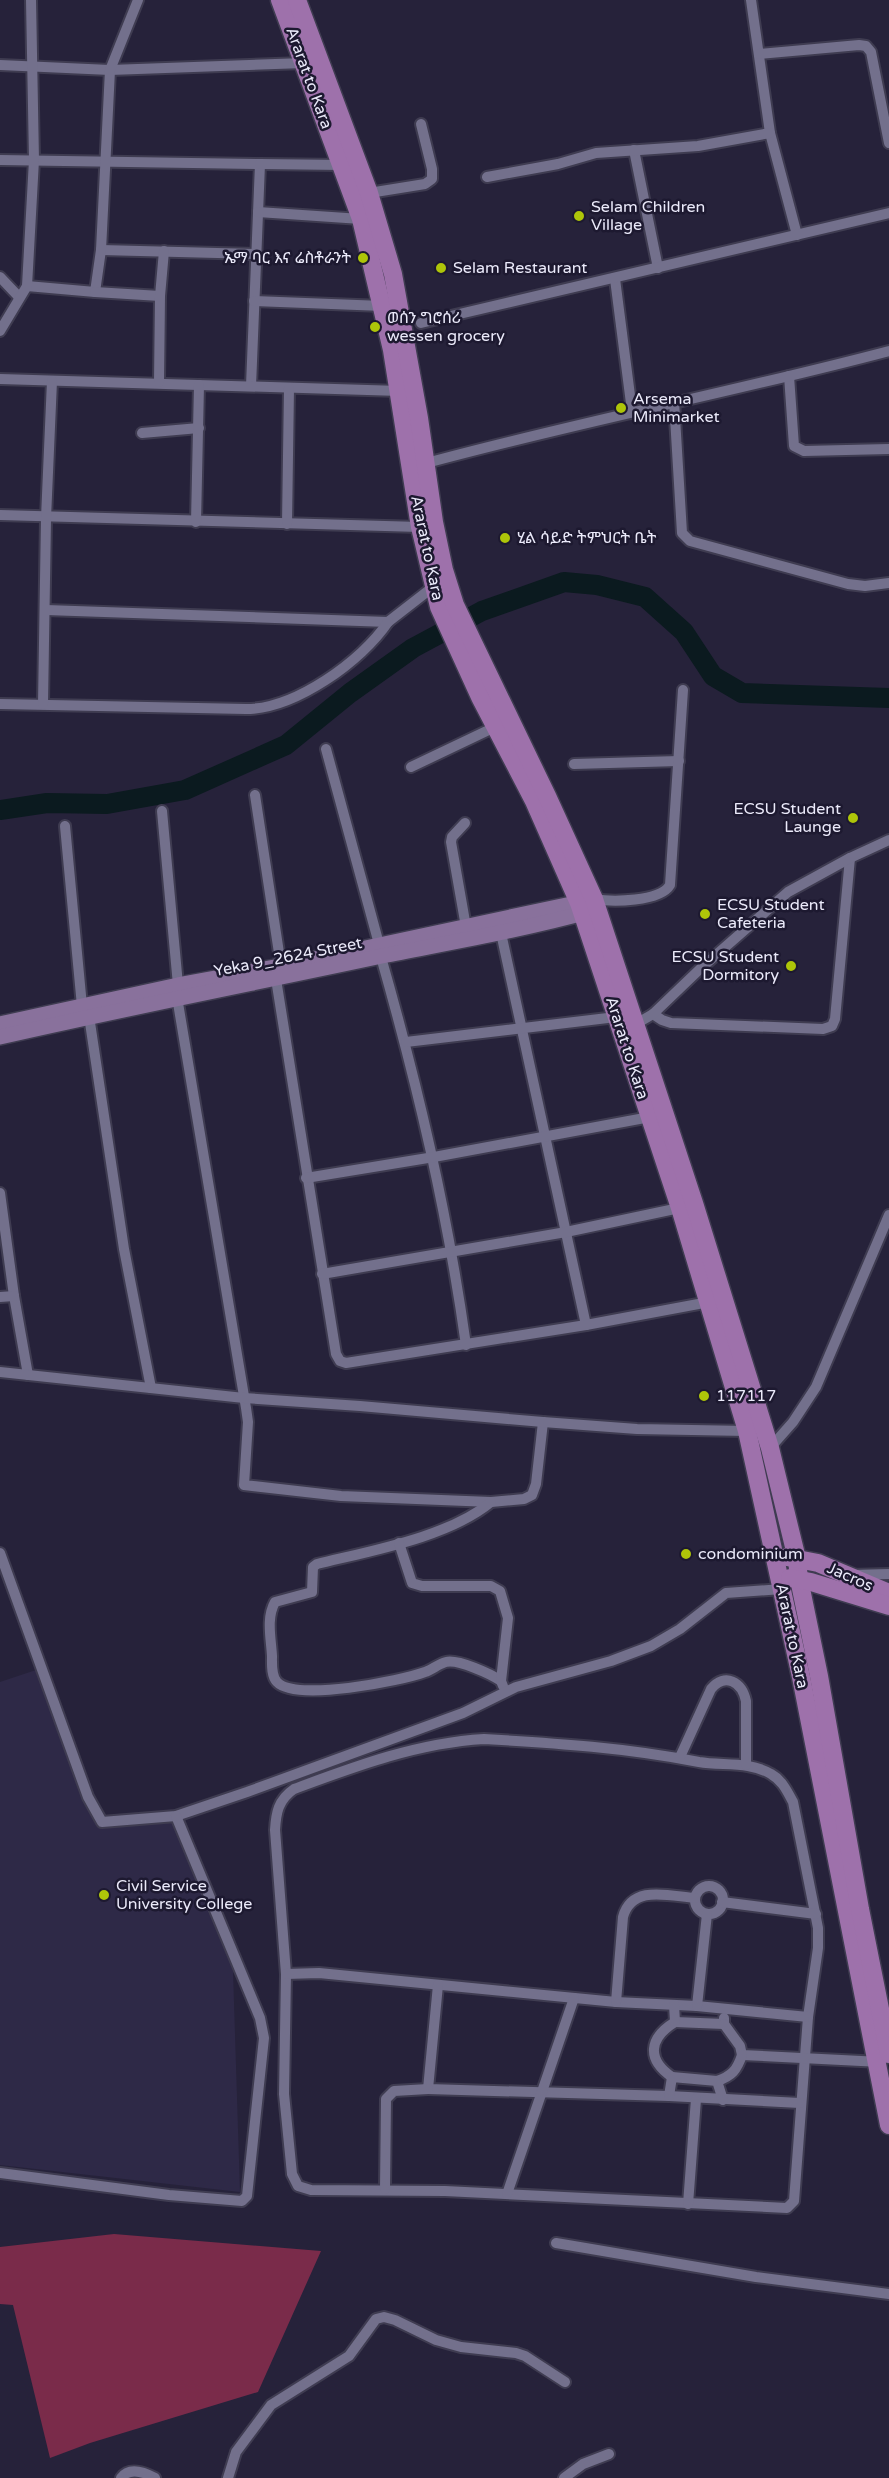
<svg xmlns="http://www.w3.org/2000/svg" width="889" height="2478" viewBox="0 0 889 2478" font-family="'Varela Round','Noto Sans Ethiopic',sans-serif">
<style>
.built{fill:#2e2947}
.forest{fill:#7a2b4a}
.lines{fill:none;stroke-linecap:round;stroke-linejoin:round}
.river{stroke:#0b1a1f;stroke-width:20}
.minor-casing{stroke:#3f3c51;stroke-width:14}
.secondary-casing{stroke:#3f3c51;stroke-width:18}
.primary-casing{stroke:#3f3c51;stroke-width:21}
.minor{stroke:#73708c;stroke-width:10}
.secondary{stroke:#89719c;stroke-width:15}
.primary{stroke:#9e71ab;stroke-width:18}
.poi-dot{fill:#aec509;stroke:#1d1930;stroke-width:2}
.labels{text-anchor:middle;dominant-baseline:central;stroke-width:5;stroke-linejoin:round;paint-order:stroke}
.street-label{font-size:16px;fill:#ebeafa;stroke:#1d1930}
.poi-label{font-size:16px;fill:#ebeafa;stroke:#1d1930;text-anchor:start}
</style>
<rect width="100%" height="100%" fill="#26223a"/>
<polygon class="built" points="45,1667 104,1818 181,1810 233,1971 240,2192 0,2165 0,1682"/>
<polygon class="forest" points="114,2234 321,2251 258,2392 90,2443 50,2458 13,2305 0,2304 0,2247"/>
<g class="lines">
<polyline class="river" points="0,810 47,803 107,804 185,790 286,745 350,693 413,648 482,611 564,582 597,585 645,597 684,632 713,676 742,693 889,698"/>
<g class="minor-casing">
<g id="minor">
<polyline points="751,0 770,133 797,235"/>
<polyline points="759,54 859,45 866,46 871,52 889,143"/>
<polyline points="0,65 110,70 304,63"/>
<polyline points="634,150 658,268"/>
<polyline points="0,160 260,164 251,386"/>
<polyline points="260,164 343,165"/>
<polyline points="487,177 558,164 596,153 698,146 770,133"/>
<polyline points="369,193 425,184 432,179 432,169 421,124"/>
<polyline points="258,212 361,219"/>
<polyline points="101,250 257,254"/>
<polyline points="0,277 19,297"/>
<polyline points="615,279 632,411"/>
<polyline points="27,286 95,292 101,250 110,70 138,0"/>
<polyline points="95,292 160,296"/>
<polyline points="254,301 383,306"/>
<polyline points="421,323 889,213"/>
<polyline points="0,331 27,286 34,160 31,0"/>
<polyline points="789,376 794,446 804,451 889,449"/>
<polyline points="0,379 400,391"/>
<polyline points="159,382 160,296 164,251"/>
<polyline points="674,401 682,533 690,541 848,584 865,586 889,583"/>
<polyline points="142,433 199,428"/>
<path d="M423 464C577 422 734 392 889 351"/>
<polyline points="0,515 420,527"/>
<polyline points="196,522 199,385"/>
<polyline points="287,524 289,388"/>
<polyline points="46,610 388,622 433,587"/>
<path d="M0 704 246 709C295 709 362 661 388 622"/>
<polyline points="43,704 46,518 52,381"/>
<polyline points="326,749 379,944"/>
<polyline points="574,764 679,761"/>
<polyline points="411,767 495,727"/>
<polyline points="255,795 281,966"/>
<polyline points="162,811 178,985"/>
<polyline points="465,823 452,837 451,842 466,927"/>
<polyline points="65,826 82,1006"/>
<path d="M594 899C612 902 660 902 670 885L683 690"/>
<polyline points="501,933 586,1325"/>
<path d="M381 957C418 1087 447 1210 466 1345"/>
<polyline points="276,979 336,1354 340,1361 346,1363 586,1325 709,1302"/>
<polyline points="177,997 246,1408 248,1422 244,1485 341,1496 491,1502 524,1499 532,1495 536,1484 543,1422"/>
<polyline points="653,1014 662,1020 671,1023 823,1029 832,1026 835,1019 850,858"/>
<polyline points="89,1016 124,1249 151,1388"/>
<polyline points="636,1024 653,1014 700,969 788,892 850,858 889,840"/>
<polyline points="406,1042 616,1017"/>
<polyline points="306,1178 434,1157 650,1117"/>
<polyline points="0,1193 14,1296 28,1375"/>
<polyline points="322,1274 566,1232 684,1207"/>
<polyline points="0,1297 14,1296"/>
<polyline points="0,1372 244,1398 360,1406 543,1422 637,1429 747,1431"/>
<polyline points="770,1448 793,1422 816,1387 889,1215"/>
<path d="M491 1502C449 1537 370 1551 317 1564L313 1567 312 1592 275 1602C266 1618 271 1638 272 1656 272 1663 271 1676 277 1682 295 1702 401 1681 425 1672 432 1670 438 1664 446 1662 458 1659 491 1674 501 1681"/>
<polyline points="399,1543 412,1583 422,1586 491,1586 500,1591 508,1618 501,1681 503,1686"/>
<polyline points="0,1553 88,1797 102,1822 176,1816 247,1792 463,1713 516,1687 611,1661 651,1646 680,1629 726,1593 782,1589"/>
<polyline points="851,1575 889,1574"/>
<path d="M484 1739C556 1743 628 1748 699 1762 723 1766 749 1761 771 1774 782 1780 787 1791 793 1802L818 1928V1948L808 2017 794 2201 787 2208 445 2191 311 2190 298 2186 292 2174 284 2094 286 1974 275 1830C276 1813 278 1800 294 1789 356 1766 417 1743 484 1739Z"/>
<path d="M680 1757 711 1689C725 1672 742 1682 746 1701V1765"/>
<circle cx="709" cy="1900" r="14"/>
<polyline points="722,1902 816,1914"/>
<polyline points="286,1974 319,1973 616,2002 697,2006 808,2017"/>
<polyline points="438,1985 428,2089 669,2096 800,2103"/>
<path d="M616 2002 623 1917C632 1884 669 1896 695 1898"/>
<polyline points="697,2006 707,1914"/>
<polyline points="675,2022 724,2024 724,2018"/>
<polyline points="724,2024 740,2046 742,2055 881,2062"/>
<path d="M672 2077C646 2059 649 2038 675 2022L674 2005"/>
<path d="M717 2081C732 2076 737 2070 742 2055"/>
<polyline points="669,2096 672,2077 717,2081 723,2100"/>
<polyline points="0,2173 169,2195 242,2201 247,2196 264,2038 260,2018 176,1816"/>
<polyline points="385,2189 386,2099 394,2091 428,2089"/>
<polyline points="507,2194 574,1998"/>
<polyline points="688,2204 696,2099"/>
<polyline points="556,2243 756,2277 889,2294"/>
<path d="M121 2478C129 2467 144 2472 155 2478"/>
<polyline points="228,2478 236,2452 271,2405 349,2356 376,2319 384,2317 395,2320 436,2340 461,2347 516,2353 525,2356 565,2382"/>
<polyline points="564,2478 583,2464 609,2454"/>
</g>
</g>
<g class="secondary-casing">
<g id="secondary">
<polyline points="0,1024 178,985 281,966 590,900"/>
<path d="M0 1037C127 1008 255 983 382 956 452 942 522 930 591 911"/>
</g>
</g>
<g class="primary-casing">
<g id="primary">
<polyline points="280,0 361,219 392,350 420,527 439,607 480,697 534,801 579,903 680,1208 747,1431 801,1677 889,2125"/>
<polyline points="297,0 369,193 393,274 419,418 434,522 444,570 455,605 547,796 594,899 694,1203 770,1448 797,1559 799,1579 819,1676 860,1909 889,2054"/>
<polyline points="787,1557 818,1563 889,1593"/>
<polyline points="790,1578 811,1582 889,1606"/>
</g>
</g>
<use href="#minor" class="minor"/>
<use href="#secondary" class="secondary"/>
<use href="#primary" class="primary"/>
</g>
<g class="poi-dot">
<circle cx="579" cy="216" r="6"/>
<circle cx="363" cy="258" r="6"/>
<circle cx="441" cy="268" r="6"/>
<circle cx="375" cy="327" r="6"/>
<circle cx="621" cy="408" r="6"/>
<circle cx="505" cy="538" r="6"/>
<circle cx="853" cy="818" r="6"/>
<circle cx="705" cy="914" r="6"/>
<circle cx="791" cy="966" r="6"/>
<circle cx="704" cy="1396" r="6"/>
<circle cx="686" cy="1554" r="6"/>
<circle cx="104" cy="1895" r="6"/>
</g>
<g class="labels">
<g class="street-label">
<text transform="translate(309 78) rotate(70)">Ararat to Kara</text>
<text transform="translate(427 548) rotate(78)">Ararat to Kara</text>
<text transform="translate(288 957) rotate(-11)">Yeka 9_2624 Street</text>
<text transform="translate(627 1048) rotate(72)">Ararat to Kara</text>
<text transform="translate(850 1577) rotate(24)">Jacros</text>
<text transform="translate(792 1636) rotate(78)">Ararat to Kara</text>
</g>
<g class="poi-label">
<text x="591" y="207">Selam Children<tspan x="591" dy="18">Village</tspan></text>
<text x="351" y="258" text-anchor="end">ኤማ ባር እና ሬስቶራንት</text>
<text x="453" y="268">Selam Restaurant</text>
<text x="387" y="318">ወሰን ግሮሰሪ<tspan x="387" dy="18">wessen grocery</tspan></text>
<text x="633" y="399">Arsema<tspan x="633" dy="18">Minimarket</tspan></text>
<text x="517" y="538">ሂል ሳይድ ትምህርት ቤት</text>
<text x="841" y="809" text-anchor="end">ECSU Student<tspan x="841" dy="18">Launge</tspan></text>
<text x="717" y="905">ECSU Student<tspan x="717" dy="18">Cafeteria</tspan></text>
<text x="779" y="957" text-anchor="end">ECSU Student<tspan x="779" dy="18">Dormitory</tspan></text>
<text x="716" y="1396">117117</text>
<text x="698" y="1554">condominium</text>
<text x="116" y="1886">Civil Service<tspan x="116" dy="18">University College</tspan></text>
</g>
</g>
</svg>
